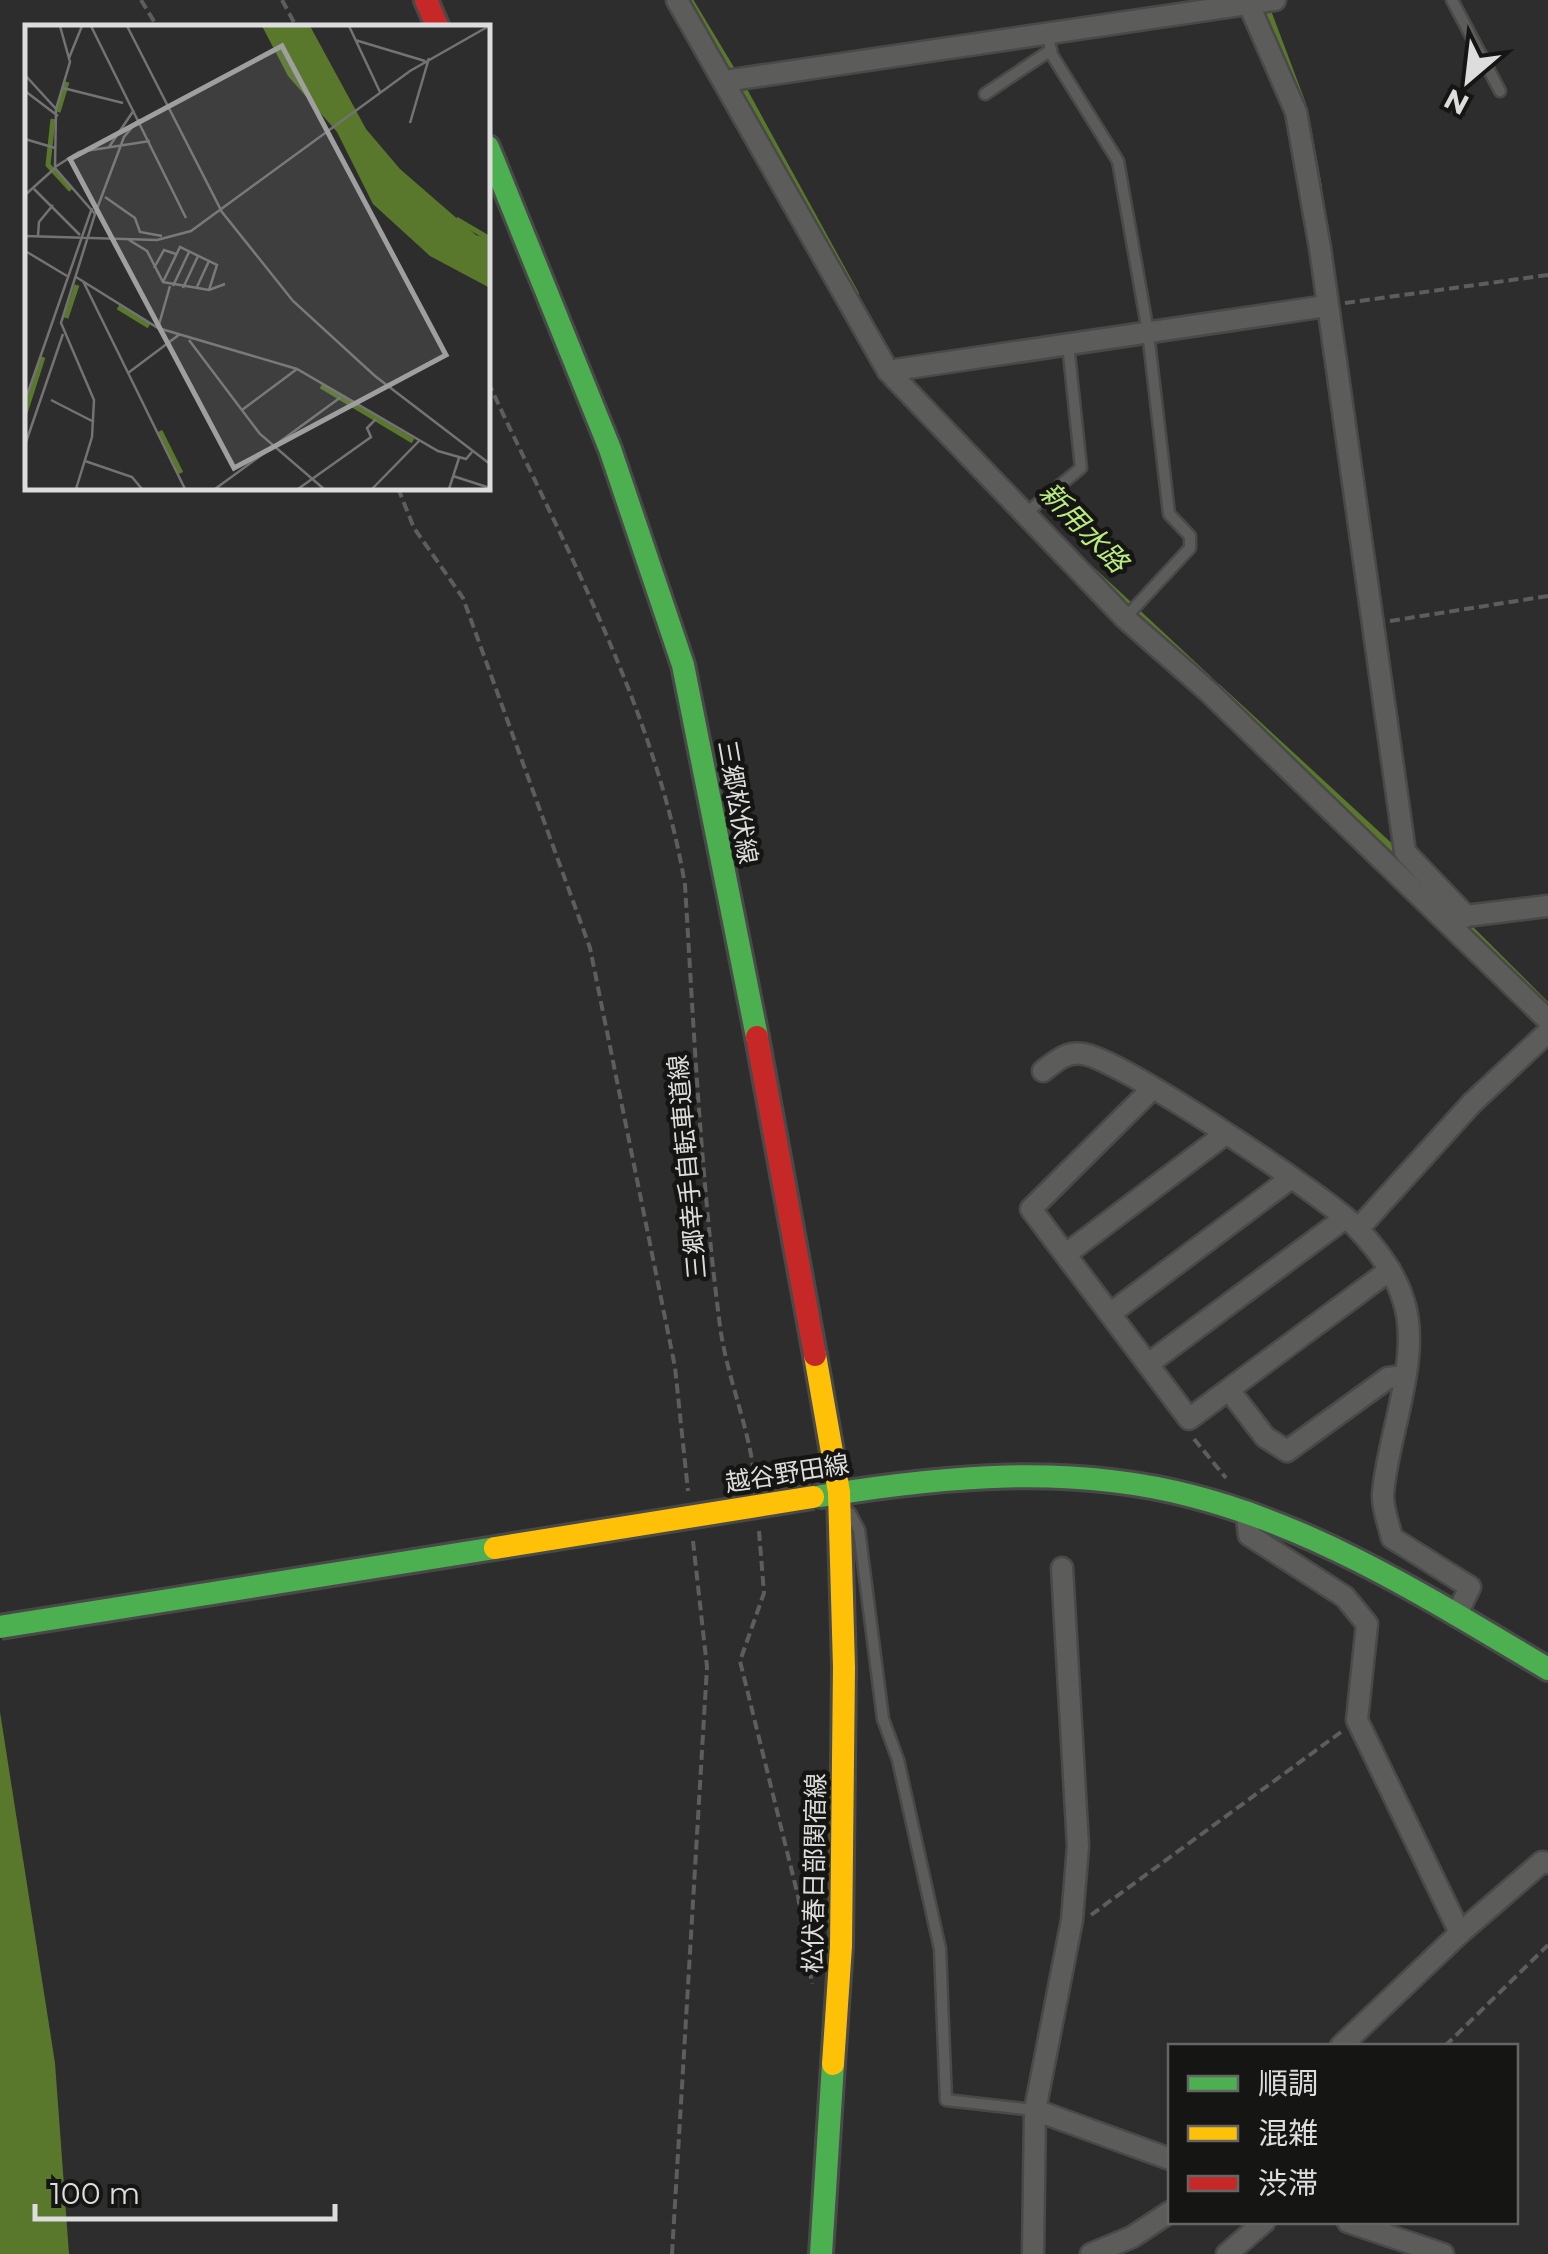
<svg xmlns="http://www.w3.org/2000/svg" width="1548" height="2254" viewBox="0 0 1548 2254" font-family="Montserrat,'Noto Sans JP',sans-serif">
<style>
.water{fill:#59782c}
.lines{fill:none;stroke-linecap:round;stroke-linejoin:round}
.stream{stroke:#59782c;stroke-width:6}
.lane-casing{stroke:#484948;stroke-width:15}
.street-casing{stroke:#484948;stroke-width:25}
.fast-casing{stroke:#484948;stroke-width:28}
.slow-casing{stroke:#484948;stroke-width:28}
.jam-casing{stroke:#484948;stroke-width:28}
.path{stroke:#5c5d5c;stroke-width:4;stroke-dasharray:10 5;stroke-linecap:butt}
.lane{stroke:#5c5c5b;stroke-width:10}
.street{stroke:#5c5c5b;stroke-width:20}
.fast{stroke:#4caf50;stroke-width:22}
.slow{stroke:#ffc107;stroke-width:22}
.jam{stroke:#c62828;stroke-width:22}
.fast-bridge-casing{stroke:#484948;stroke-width:28;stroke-linecap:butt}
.slow-bridge-casing{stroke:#484948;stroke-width:28;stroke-linecap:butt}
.fast-bridge{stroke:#4caf50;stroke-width:22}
.slow-bridge{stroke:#ffc107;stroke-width:22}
.labels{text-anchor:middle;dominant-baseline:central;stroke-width:9;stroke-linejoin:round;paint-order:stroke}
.street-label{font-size:25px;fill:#dcdddc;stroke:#151614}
.water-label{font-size:28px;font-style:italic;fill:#baeb7e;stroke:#151614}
.inset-river{fill:none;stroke:#59782c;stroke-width:5}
.inset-road{fill:none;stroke:#727372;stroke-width:2.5}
.view{fill:#9e9f9e;fill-opacity:0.15;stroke:#9e9f9e;stroke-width:5}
.inset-edge{fill:none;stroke:#dcdddc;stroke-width:5}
</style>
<rect width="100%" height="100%" fill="#2c2d2c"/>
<polygon class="water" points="0,1712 55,2063 69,2254 0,2254"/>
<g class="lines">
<g class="stream">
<polyline points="690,0 743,88 856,294"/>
<polyline points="1265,3 1303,104"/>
<polyline points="1306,116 1319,187"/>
<polyline points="1090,568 1209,679"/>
<polyline points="1218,687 1400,855"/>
<polyline points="1464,922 1548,1006"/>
</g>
<g class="lane-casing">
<g id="lane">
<polyline points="1452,0 1500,91"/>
<polyline points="1047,32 1052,55 1118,161 1148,332 1169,514 1190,536 1190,548 1125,618"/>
<polyline points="985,94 1051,50"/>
<polyline points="1025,514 1081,468 1068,344"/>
<polyline points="850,1513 859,1530 883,1719 898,1760 940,1949 946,2100 1034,2110"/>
</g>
</g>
<g class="street-casing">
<g id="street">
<polyline points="677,0 888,371 1125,618 1208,691 1548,1020"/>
<polyline points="1247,0 1296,112 1320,248 1405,852 1466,916"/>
<polyline points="725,81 1275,0"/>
<polyline points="888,371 1326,306"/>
<polyline points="1457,922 1466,916 1548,906"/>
<path d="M1043 1071C1055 1062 1066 1051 1083 1054 1119 1058 1329 1198 1358 1229 1376 1248 1395 1273 1403 1299 1423 1356 1387 1436 1383 1494 1382 1508 1389 1525 1392 1538L1470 1587 1456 1616"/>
<polyline points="1152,1089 1031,1209 1189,1419 1390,1270"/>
<polyline points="1358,1229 1472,1103 1548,1032"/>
<polyline points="1066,1254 1224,1135"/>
<polyline points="1111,1313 1291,1178"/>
<polyline points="1148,1364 1345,1218"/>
<polyline points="1229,1390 1265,1437 1287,1451 1388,1378 1403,1376"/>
<polyline points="1246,1511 1249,1535 1345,1597 1367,1624 1357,1720 1460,1933"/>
<polyline points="1341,2046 1460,1933 1542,1862 1548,1863"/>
<polyline points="1035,2110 1170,2159"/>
<polyline points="1348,2222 1443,2254"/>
<polyline points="1033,2254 1035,2110 1072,1920 1078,1846 1062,1568"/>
<polyline points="1091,2254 1132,2237 1170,2212"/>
<polyline points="1227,2254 1264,2222"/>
</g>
</g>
<g class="fast-casing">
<g id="fast">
<polyline points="488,147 610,449 683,665 757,1037"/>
<path d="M821 1496C944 1476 1070 1464 1192 1496 1321 1529 1435 1602 1548 1669"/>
<polyline points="821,2254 833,2064"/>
</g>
</g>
<g class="slow-casing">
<polyline id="slow" points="815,1355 839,1492 844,1667 841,1946 833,2064"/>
</g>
<g class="jam-casing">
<g id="jam">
<polyline points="426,0 438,28"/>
<polyline points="757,1037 815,1355"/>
</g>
</g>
<g class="path">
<polyline points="141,0 158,28"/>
<polyline points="282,0 297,28"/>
<polyline points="1345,303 1548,275"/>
<path d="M488 382C562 541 656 711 685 885 694 1033 701 1179 720 1326 727 1379 750 1428 755 1482"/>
<polyline points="398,488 414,528 463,598 590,948 675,1367 688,1491"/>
<polyline points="1390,621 1548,596"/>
<polyline points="1194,1439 1226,1478"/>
<polyline points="759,1531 764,1593 740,1661 798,1896 812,1984"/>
<polyline points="1091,1915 1341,1732"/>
<polyline points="1445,2046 1548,1945"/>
<polyline points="672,2254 707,1667 693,1541"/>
</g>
<use href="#lane" class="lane"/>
<use href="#street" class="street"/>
<use href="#fast" class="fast"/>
<use href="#slow" class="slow"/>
<use href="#jam" class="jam"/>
<g class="fast-bridge-casing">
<polyline id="fast-bridge" points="0,1627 495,1548"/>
</g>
<g class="slow-bridge-casing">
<polyline id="slow-bridge" points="495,1548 813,1497"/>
</g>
<use href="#fast-bridge" class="fast-bridge"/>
<use href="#slow-bridge" class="slow-bridge"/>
</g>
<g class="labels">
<g class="street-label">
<text transform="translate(738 802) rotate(80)">三郷松伏線</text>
<text transform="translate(687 1167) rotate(-95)">三郷幸手自転車道線</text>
<text transform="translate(787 1473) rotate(-9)">越谷野田線</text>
<text transform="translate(814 1873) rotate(-89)">松伏春日部関宿線</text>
</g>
<g class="water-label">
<text transform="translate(1084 527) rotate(46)">新用水路</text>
</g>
</g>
<g transform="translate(25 25)">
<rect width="465" height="465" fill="#2c2d2c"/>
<path d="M237 1H285L341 104 375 144 451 210 465 214V263L405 231 348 179 312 107 263 51Z" fill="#59782c"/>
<path class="inset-river" d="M33 87 42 57M28 94 23 140 46 165M431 194 465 214M93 282 124 301M41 293 52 260M296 361 388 416M0 388 18 332M135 406 156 448"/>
<path class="inset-road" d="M66 1 161 193M102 1 197 187 268 276 350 351 465 439M324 1 355 67M330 15 400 36M44 33 57 1M0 50 31 84 30 143 70 189 36 298 69 375 67 412 51 464M38 63 98 78M0 66 33 91M31 84 45 37 35 1M385 98 404 33M0 114 30 123M84 122 109 85M30 142 54 127 125 116M9 164 55 210M0 170 30 143M80 172 110 193 115 207 137 211M70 189 99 112 114 94M0 211 132 215 166 206 385 46 464 1M13 211 14 197 28 180M104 215 122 226 138 257 184 265 200 259M2 227 42 251M129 243 139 225 151 229M51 252 133 303 272 344 413 426 441 434 447 427M58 256 160 464M138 257 155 222 192 240 184 265M148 261 164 227M158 263 173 231M171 264 184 236M133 303 145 261M164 315 235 409 299 464M103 348 155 309M26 375 69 397M0 376 67 183M217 385 272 344M0 420 38 309M60 436 107 452 117 464M428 451 465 463M190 464 316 372M273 464 346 412 342 403 351 394M347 464 394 416M424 464 434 433"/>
<path class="view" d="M257 21 421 330 209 443 45 134Z"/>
<rect width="465" height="465" class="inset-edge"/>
</g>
<rect x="1168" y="2044" width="350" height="180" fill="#151614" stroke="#656664" stroke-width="2.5"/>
<rect x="1188" y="2076" width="50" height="15" fill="#4caf50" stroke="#656664" stroke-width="2.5"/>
<text x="1258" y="2094" font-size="30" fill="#dcdddc">順調</text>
<rect x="1188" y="2126" width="50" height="15" fill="#ffc107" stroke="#656664" stroke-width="2.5"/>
<text x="1258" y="2144" font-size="30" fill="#dcdddc">混雑</text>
<rect x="1188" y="2176" width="50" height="15" fill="#c62828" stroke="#656664" stroke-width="2.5"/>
<text x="1258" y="2194" font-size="30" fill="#dcdddc">渋滞</text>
<g transform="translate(1468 80) rotate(208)" stroke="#151614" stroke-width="8" paint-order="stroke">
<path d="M0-8L18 38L0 25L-18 38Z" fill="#dcdddc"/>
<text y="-15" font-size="28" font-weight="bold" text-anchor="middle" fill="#dcdddc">N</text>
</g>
<path d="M35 2204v15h300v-15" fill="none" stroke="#dcdddc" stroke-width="5"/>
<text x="50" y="2204" font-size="30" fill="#dcdddc" stroke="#151614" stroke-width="8" paint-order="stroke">100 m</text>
</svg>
